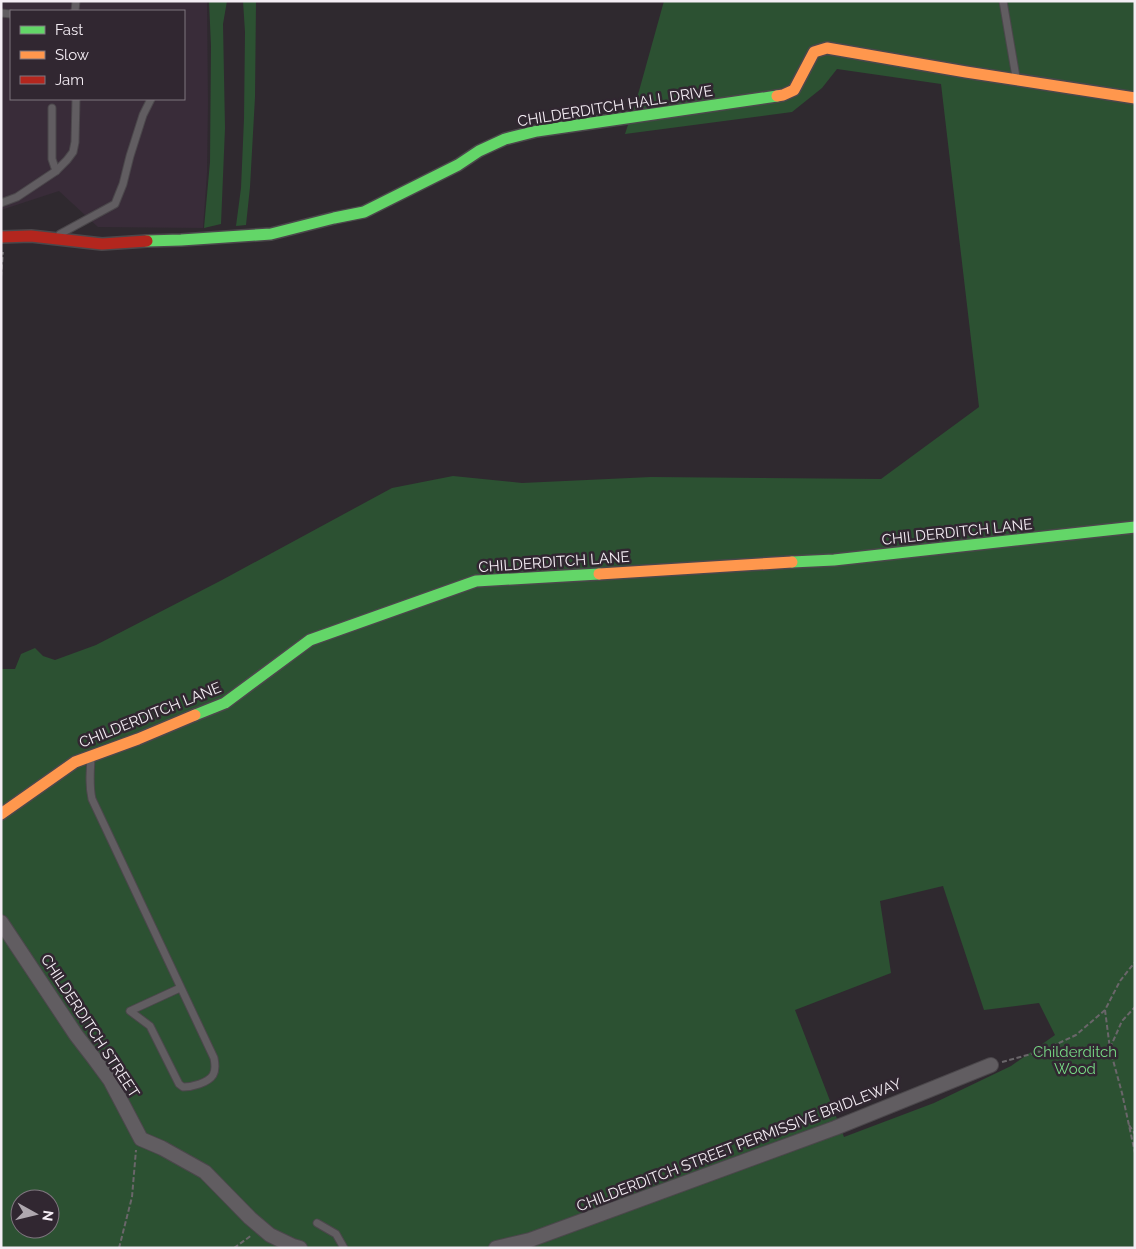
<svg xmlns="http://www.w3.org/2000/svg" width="1136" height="1249" viewBox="0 0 1136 1249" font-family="Raleway,sans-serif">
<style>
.built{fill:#392c39;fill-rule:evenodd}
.green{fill:#2c5132;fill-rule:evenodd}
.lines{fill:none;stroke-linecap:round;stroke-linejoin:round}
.lane-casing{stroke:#4b474b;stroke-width:9}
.street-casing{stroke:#4b474b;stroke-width:16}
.fast-casing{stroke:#4b474b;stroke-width:14}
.slow-casing{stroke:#4b474b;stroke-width:14}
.jam-casing{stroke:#4b474b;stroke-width:14}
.path{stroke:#6a666a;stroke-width:2;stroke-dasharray:5 2.5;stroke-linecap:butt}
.lane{stroke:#615d61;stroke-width:7}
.street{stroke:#615d61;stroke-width:14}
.fast{stroke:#63d668;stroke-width:11}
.slow{stroke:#ff974d;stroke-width:11}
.jam{stroke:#b3261e;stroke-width:11}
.labels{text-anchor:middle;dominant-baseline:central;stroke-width:5;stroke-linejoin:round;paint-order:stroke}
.street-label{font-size:15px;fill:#f4edf4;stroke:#312731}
.park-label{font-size:15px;fill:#77d985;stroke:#312731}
</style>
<rect width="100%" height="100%" fill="#2f292f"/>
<path class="built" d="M1 1H207L208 104 207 173 203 228 98 227 59 191 1 210ZM11 11H184V99H11Z"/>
<g class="green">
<polygon points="209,1 227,1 223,24 225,128 221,224 204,228 210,162 211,46"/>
<polygon points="243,1 256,1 255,97 250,187 246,225 236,226 241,188 244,119 245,32"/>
<path d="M664 1H1135V1248H1V669H15L21 654 35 648 43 656 55 660 96 645 222 580 392 488 453 476 522 483 651 477 881 479 979 407 941 84 837 69 822 88 792 112 625 134 639 91ZM943 886 984 1010 1039 1003 1055 1035 1011 1066 934 1103 844 1137 795 1010 891 973 880 901ZM20 1199H50V1229H20Z"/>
</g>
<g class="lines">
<g class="lane-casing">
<g id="lane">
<polyline points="1003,1 1016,77"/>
<polyline points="75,11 76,1"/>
<polyline points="1,13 11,14"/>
<polyline points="52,108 52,159 56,171"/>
<polyline points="1,203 17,197 56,171 67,160 73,152 75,142 76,99"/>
<polyline points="60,234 115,204 123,184 130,156 143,115 151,99"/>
<path d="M91 759C90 773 89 786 92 799L214 1058C215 1063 216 1070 213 1075 208 1083 192 1087 183 1087L179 1084 150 1026 130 1011 180 988"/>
<polyline points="317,1223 336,1234 344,1248"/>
</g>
</g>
<g class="street-casing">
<g id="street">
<polyline points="1,922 76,1035 93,1057 110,1080 141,1139 162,1148 205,1172 250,1218 270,1235 293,1246 300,1248"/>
<polyline points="496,1248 530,1240 835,1128 991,1065"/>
</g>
</g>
<g class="fast-casing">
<g id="fast">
<polyline points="147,241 181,240 271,234 334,218 364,212 458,165 479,151 505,139 537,131 777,96"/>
<polyline points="792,562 834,560 1135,527"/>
<polyline points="195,715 225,703 310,640 476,581 599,574"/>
</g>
</g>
<g class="slow-casing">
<g id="slow">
<polyline points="777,96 783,95 794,90 814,52 827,48 966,72 1135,98"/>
<polyline points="599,574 792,562"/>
<polyline points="1,814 75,762 138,739 195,715"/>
</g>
</g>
<g class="jam-casing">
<polyline id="jam" points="1,237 31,236 102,244 147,241"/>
</g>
<g class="path">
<polyline points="1,277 3,252"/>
<polyline points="1105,1010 1110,1049 1122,1093 1135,1153"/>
<polyline points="1110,1048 1122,1021 1135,1007"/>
<polyline points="1002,1062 1042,1051 1076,1035 1105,1010 1120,981 1135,962"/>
<polyline points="1129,1125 1135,1134"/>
<polyline points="119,1248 132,1197 136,1150"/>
<polyline points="234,1248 252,1235"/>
</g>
<use href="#lane" class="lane"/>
<use href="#street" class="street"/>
<use href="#fast" class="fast"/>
<use href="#slow" class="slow"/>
<use href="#jam" class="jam"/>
</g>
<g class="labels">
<g class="street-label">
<text transform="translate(615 106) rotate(-9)">CHILDERDITCH HALL DRIVE</text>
<text transform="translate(957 532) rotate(-6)">CHILDERDITCH LANE</text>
<text transform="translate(554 562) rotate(-4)">CHILDERDITCH LANE</text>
<text transform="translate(150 715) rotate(-22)">CHILDERDITCH LANE</text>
<text transform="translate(90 1026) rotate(57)">CHILDERDITCH STREET</text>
<text transform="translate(739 1145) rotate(-21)">CHILDERDITCH STREET PERMISSIVE BRIDLEWAY</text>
</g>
<g class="park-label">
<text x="1075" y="1052">Childerditch<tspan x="1075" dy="17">Wood</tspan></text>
</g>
</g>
<rect width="1136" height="1249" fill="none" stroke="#f4edf4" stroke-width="5"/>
<rect x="10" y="10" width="175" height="90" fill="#312731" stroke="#7f767f"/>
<rect x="20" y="26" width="25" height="8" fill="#63d668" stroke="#7f767f"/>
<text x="55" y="35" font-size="15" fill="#f4edf4">Fast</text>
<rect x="20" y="51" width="25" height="8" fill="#ff974d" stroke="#7f767f"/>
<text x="55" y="60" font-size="15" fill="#f4edf4">Slow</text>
<rect x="20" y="76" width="25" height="8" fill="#b3261e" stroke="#7f767f"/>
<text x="55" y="85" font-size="15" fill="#f4edf4">Jam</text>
<g transform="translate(35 1214) rotate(98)"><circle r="24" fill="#312731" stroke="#7f767f"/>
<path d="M0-4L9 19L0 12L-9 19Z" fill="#afa8af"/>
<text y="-8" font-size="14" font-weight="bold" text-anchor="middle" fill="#f4edf4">N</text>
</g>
</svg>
